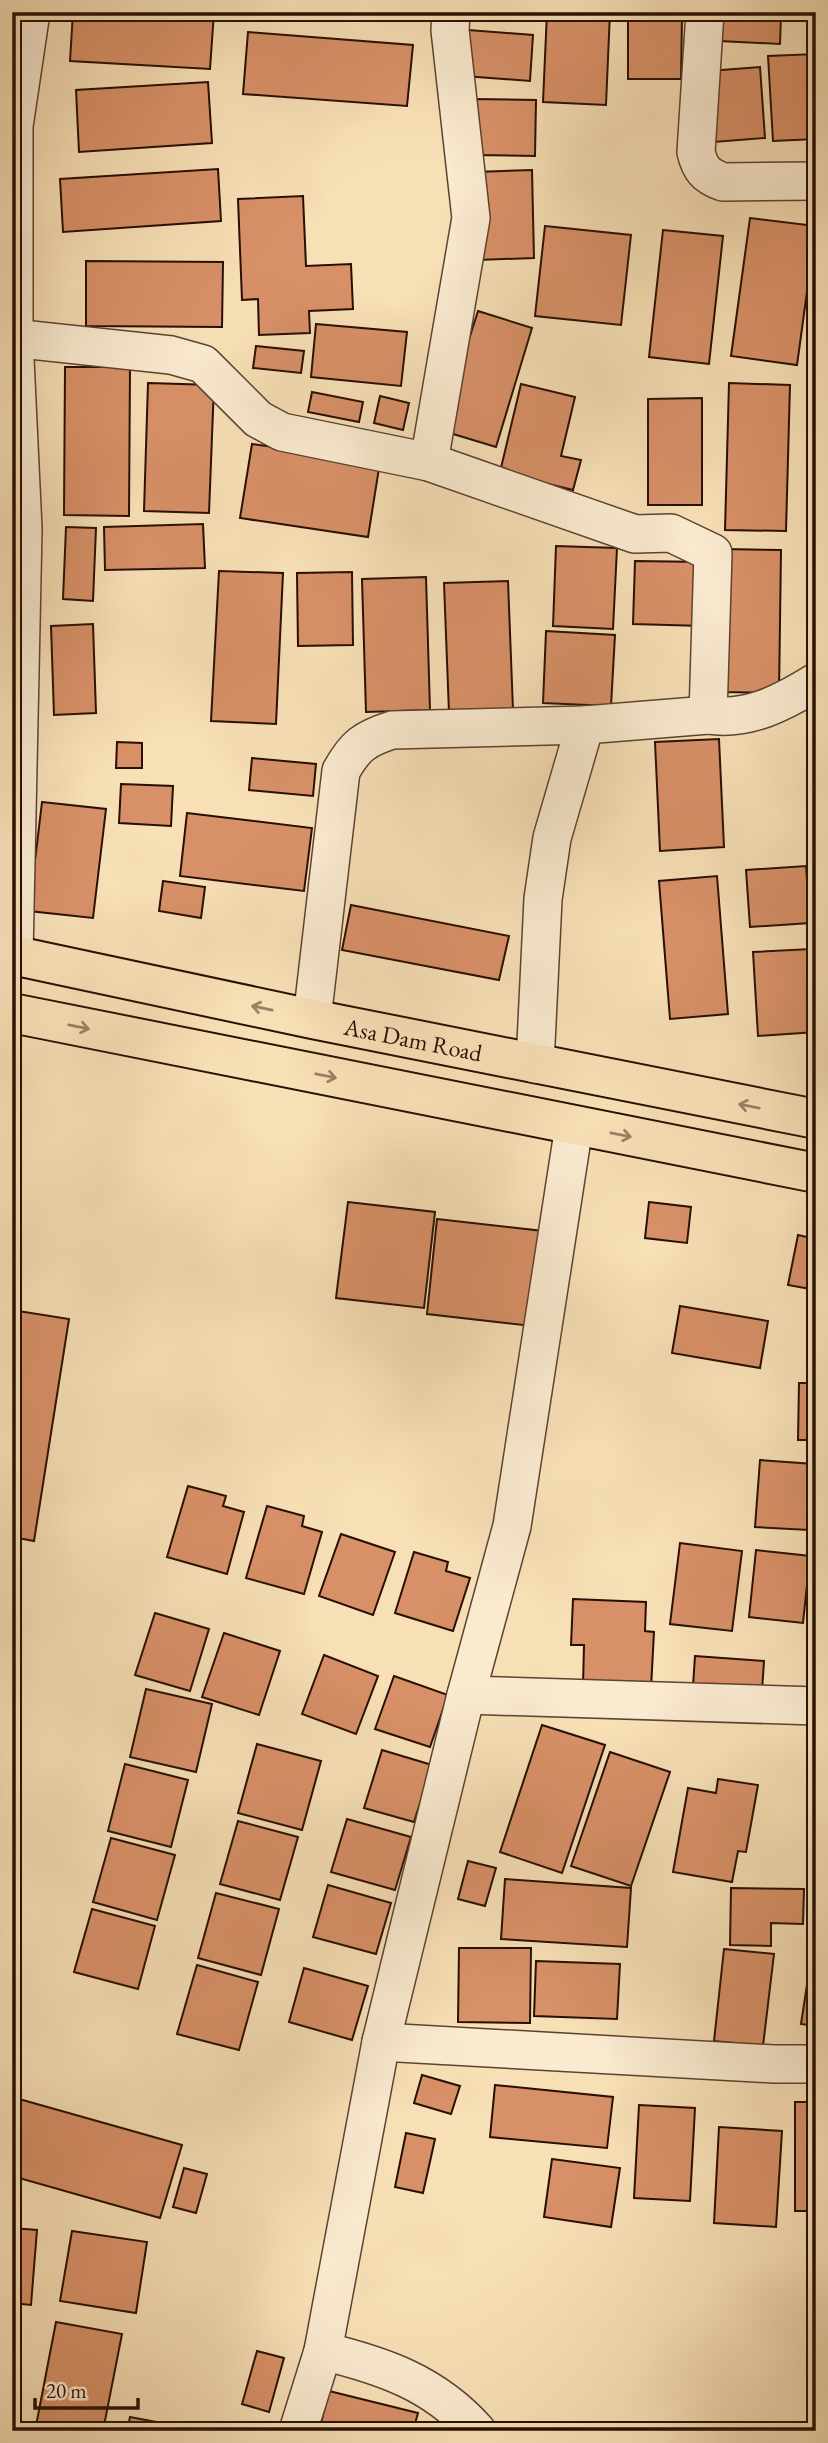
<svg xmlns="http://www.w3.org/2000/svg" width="828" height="2443" viewBox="0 0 828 2443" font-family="'EB Garamond',serif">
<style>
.building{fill:#d89068;stroke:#280f03;stroke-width:2}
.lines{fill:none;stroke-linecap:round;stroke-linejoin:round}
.minor-casing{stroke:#5c4330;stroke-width:40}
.major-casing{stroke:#280f03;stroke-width:42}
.minor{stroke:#faead0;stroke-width:37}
.major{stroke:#f7dfb6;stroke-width:38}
.oneway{stroke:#9a8165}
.labels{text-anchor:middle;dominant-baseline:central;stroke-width:7;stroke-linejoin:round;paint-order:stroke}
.street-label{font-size:24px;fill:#280f03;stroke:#faead0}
</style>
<rect width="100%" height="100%" fill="#f7dfb6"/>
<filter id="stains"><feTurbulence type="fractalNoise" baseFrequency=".00286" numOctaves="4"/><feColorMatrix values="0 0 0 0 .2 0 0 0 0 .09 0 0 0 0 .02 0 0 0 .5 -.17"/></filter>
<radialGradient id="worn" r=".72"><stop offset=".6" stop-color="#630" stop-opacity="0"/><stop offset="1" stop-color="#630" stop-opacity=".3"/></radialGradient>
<g class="building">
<polygon points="73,12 214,12 210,69 70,61"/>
<polygon points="475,12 538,12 538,19 475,20"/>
<polygon points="547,12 610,12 606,105 543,102"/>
<polygon points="720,13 781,15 780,44 719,41"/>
<polygon points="628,15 682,16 681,79 628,79"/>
<polygon points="468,30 533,35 530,81 464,76"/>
<polygon points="248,32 413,45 407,106 243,94"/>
<polygon points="816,54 816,139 773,141 768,56"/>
<polygon points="760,67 765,138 714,142 709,71"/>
<polygon points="208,82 212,143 79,152 76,90"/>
<polygon points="472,99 536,100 535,156 472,155"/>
<polygon points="218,169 221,221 63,232 60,179"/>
<polygon points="532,170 534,258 478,260 475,172"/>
<polygon points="303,196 306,266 351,264 353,309 309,311 310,333 259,335 258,299 242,300 238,199"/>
<polygon points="750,218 816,226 797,365 731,356"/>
<polygon points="545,226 631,235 621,325 535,316"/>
<polygon points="663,230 723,236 709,364 649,357"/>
<polygon points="86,261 223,262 222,327 86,326"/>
<polygon points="478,311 532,328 496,447 440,430"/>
<polygon points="316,324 407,332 401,386 311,377"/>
<polygon points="256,346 304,351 301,373 253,368"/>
<polygon points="65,367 130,367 129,516 64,515"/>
<polygon points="148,383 214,385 209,513 144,511"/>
<polygon points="729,383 790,385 786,531 725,530"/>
<polygon points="521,384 575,397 561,456 581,460 573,490 500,472"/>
<polygon points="312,392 363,402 359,422 308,412"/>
<polygon points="380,396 409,403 403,430 374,423"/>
<polygon points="702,398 702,505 648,505 648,399"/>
<polygon points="252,444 380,462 368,537 240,518"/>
<polygon points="814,444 816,444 816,499 813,499"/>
<polygon points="811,508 816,508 816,538 809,538"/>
<polygon points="203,524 205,568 105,570 104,527"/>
<polygon points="66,527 96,528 93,601 63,599"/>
<polygon points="556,546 617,548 613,629 553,626"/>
<polygon points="724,549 781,550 779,693 721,692"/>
<polygon points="635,561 706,562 703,626 633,624"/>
<polygon points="219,571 283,573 276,724 211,721"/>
<polygon points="352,572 353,645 298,646 297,573"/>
<polygon points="426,577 430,710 366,712 362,579"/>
<polygon points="508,581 513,710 449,713 444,583"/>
<polygon points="93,624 96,713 54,715 51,626"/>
<polygon points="546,631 615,635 611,706 543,703"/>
<polygon points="719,739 724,847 660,851 655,742"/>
<polygon points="117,742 142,743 142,768 116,768"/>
<polygon points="252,758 316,764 313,796 249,790"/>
<polygon points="121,784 173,786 171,826 119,823"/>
<polygon points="42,802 106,809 93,918 29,911"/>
<polygon points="187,813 312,828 304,891 180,876"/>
<polygon points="806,866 810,923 750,927 746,870"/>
<polygon points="717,876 728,1014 670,1019 659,881"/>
<polygon points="163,881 205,887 201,918 159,911"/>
<polygon points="351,905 509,936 499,980 342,950"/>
<polygon points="811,949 816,1032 758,1036 753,952"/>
<polygon points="348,1202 435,1212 424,1308 336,1298"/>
<polygon points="649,1202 691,1207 687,1243 645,1238"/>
<polygon points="437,1219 543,1231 532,1326 427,1314"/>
<polygon points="798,1235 816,1239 816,1290 788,1285"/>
<polygon points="680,1306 768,1321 760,1368 672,1353"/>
<polygon points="12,1310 69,1319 34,1541 12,1537"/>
<polygon points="799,1383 816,1383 816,1440 798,1440"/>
<polygon points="760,1460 814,1464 809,1530 755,1527"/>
<polygon points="188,1486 226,1496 223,1506 244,1512 227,1574 167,1557"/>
<polygon points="267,1506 304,1516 302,1526 322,1532 304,1594 246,1578"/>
<polygon points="341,1534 395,1552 373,1615 319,1596"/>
<polygon points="680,1543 742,1551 732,1631 670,1624"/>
<polygon points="756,1550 810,1556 803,1623 749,1617"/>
<polygon points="414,1552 448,1562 446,1571 470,1578 453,1631 395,1613"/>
<polygon points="573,1599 646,1602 645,1631 654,1632 651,1688 583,1685 584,1645 571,1645"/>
<polygon points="155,1613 209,1629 190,1691 135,1675"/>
<polygon points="224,1633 280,1651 259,1715 202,1697"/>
<polygon points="324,1655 378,1676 356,1734 302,1714"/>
<polygon points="695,1656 764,1661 762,1691 693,1686"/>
<polygon points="394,1676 448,1695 430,1747 375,1729"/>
<polygon points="146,1689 212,1704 196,1772 130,1757"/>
<polygon points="542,1725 605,1745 562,1873 500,1852"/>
<polygon points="257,1744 321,1761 302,1830 238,1813"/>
<polygon points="382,1750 432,1765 414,1822 364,1808"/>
<polygon points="610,1752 670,1772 631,1886 571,1866"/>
<polygon points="125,1764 188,1780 171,1847 108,1831"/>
<polygon points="718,1779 758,1785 746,1852 738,1851 732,1882 673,1872 688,1788 716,1793"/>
<polygon points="347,1819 411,1837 395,1890 331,1872"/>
<polygon points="238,1821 298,1837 280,1900 220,1884"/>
<polygon points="111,1838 175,1855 157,1920 93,1902"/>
<polygon points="468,1861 496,1868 485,1906 458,1899"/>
<polygon points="505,1879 631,1888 627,1947 501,1939"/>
<polygon points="328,1885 391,1903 376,1954 313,1937"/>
<polygon points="731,1888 804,1889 803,1924 771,1923 771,1946 730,1945"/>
<polygon points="216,1893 279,1909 261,1975 198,1958"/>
<polygon points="92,1909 155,1926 138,1989 74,1972"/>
<polygon points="816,1926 816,2026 801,2024"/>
<polygon points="459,1948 531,1948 530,2023 458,2022"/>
<polygon points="724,1949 774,1954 763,2046 714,2041"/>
<polygon points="536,1961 620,1964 617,2019 534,2016"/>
<polygon points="197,1965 258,1982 239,2050 177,2034"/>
<polygon points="304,1968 368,1986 352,2040 289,2022"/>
<polygon points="422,2075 460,2086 451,2114 414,2103"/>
<polygon points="495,2085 613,2097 607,2148 490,2137"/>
<polygon points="12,2097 182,2145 160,2218 12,2176"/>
<rect x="795" y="2102" width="21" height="109"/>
<polygon points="639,2105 695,2108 690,2201 634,2198"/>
<polygon points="719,2127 782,2131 776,2227 714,2223"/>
<polygon points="406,2133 435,2139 423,2193 395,2187"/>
<polygon points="552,2159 620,2168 611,2227 544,2217"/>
<polygon points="184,2168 207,2174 196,2213 173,2207"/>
<polygon points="12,2228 37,2230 31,2305 12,2303"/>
<polygon points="72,2231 147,2242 136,2313 60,2301"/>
<polygon points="56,2322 122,2334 103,2431 35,2431"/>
<polygon points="257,2351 284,2358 269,2412 242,2404"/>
<polygon points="12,2371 18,2371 19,2431 12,2431"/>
<polygon points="329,2391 418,2413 413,2431 319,2431"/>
<polygon points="130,2417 204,2431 127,2431"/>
</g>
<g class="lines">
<g class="minor-casing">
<g id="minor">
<path d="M705 12 696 152C700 169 706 176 723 182L816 181"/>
<polyline points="12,338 171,355 203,364 258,419 282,432 429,462 635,534 671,533 713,553 708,715"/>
<polyline points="429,462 471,218 450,30 451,12"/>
<polyline points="14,955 23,529 14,338 14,126 31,12"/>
<path d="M312 1019 341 771C355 746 364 739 392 730L585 725"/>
<path d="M535 1064 543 899 552 838 585 725 708 715C748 721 782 703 816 682"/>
<polyline points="466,1695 816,1706"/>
<polyline points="381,2042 774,2064 816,2064"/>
<path d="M323 2351C384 2366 434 2383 477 2431"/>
<polyline points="298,2431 323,2351 381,2042 466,1695 512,1526 574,1126"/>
</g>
</g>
<g class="major-casing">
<g id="major">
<path id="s1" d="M12 955 312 1019 816 1119"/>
<polyline points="12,1013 816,1173"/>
</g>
</g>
<use href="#minor" class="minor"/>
<use href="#major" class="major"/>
</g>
<defs><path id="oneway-shaft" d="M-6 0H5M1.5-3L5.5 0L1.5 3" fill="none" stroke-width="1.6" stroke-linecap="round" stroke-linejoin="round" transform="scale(1.75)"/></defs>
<g class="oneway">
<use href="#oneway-shaft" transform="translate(262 1008) rotate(-168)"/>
<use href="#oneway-shaft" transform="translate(79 1027) rotate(11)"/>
<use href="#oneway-shaft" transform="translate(326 1076) rotate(11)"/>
<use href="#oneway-shaft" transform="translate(749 1106) rotate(-169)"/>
<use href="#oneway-shaft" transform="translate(621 1135) rotate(11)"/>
</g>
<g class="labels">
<g class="street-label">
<text stroke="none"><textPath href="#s1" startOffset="410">Asa Dam Road</textPath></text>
</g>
</g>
<rect width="828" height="2443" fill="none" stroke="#f7dfb6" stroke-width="42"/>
<rect x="14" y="14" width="800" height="2415" fill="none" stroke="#280f03" stroke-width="3.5"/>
<rect x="21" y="21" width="786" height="2401" fill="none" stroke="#280f03" stroke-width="2"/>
<path d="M35 2398v10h103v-10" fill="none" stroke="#280f03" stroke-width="3.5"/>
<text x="46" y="2398" font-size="21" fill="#280f03" stroke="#faead0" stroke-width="5" paint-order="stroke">20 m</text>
<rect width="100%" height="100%" filter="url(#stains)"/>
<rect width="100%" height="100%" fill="url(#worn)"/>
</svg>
